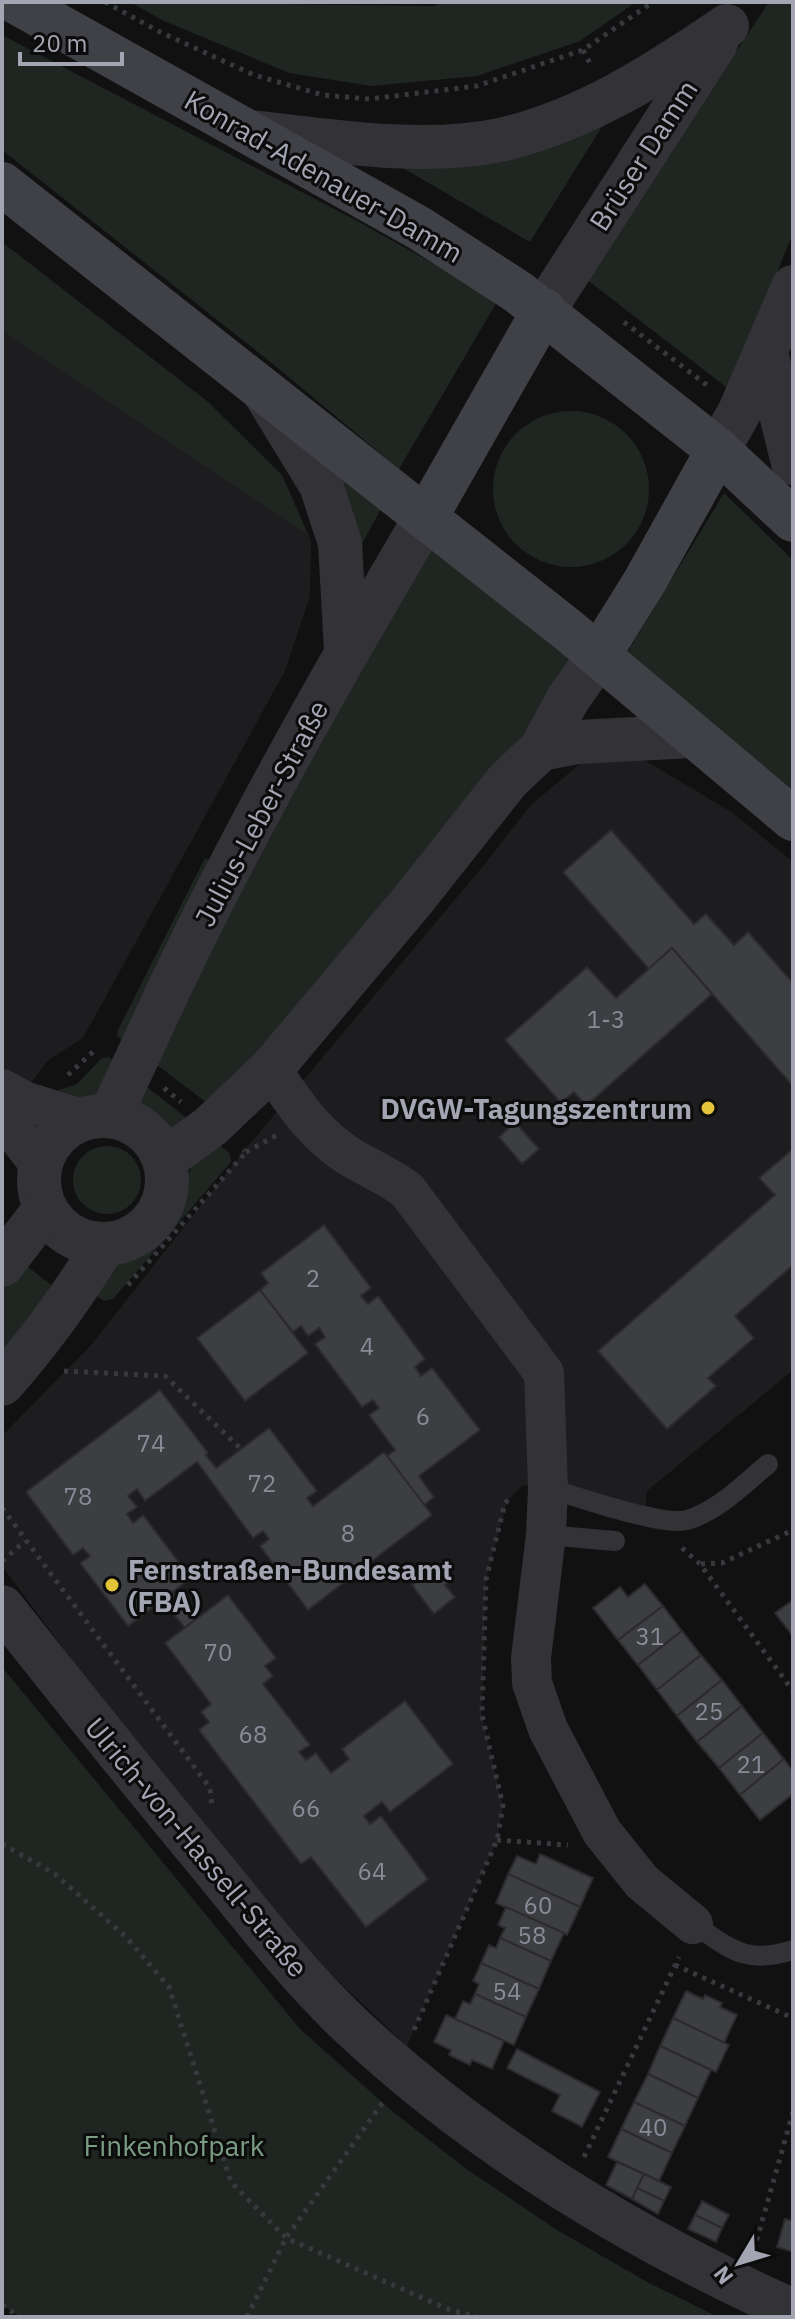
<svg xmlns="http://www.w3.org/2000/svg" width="795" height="2319" viewBox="0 0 795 2319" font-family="'IBM Plex Sans',sans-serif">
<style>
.built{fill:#1d1d1f}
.green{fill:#1f2621}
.building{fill:#3d3e42;stroke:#2b2b2e;stroke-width:2}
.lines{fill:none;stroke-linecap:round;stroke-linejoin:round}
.path{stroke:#38393e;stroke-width:5;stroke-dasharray:4 6;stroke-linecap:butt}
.service{stroke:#323237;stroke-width:20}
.minor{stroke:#323237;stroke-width:40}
.tertiary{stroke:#323237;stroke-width:44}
.secondary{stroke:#404147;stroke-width:44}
.poi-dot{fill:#e3c338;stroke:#0c0c0d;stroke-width:3}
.labels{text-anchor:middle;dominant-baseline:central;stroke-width:6;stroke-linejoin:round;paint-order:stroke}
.number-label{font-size:24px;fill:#8a8b96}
.street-label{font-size:28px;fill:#a3a5b2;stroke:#0c0c0d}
.poi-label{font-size:28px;font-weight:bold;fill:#a3a5b2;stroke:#0c0c0d;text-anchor:end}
.park-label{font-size:28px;fill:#7b9c82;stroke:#0c0c0d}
</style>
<rect width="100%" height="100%" fill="#111112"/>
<g class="built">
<polygon points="2,331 309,536 311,543 310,596 285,671 83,1038 47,1061 2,1124"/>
<polygon points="595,751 646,761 733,813 793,862 793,1370 647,1491 645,1516 548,1488 523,1485 507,1501 486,1580 482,1715 503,1806 497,1840 407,2046 313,1957 128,1735 2,1566 2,1436 92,1344 243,1152 484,865 531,805"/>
</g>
<g class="green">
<polygon points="130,2 434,6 443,2 636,2 580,41 477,76 371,86 289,73 164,21"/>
<polygon points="769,2 793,2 793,233 730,390 586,279"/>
<polygon points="2,35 361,223 498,300 399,469 273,364 2,150"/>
<polygon points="603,125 530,242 389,160"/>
<polygon points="2,242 207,401 282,475 309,536 2,331"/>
<circle cx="571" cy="489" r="78"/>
<polygon points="341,476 382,507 358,551"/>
<polygon points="724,493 793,560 793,790 627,653"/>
<polygon points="426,545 566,656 572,667 462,819 211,1106 153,1062 193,978"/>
<polygon points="205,858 210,861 130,1049 117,1035 118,1030"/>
<path d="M109 1057 123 1069C90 1107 100 1106 50 1093L77 1084 102 1058Z"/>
<polygon points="142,1083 195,1125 170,1136 155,1119 138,1110"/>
<polygon points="212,1139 230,1154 231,1162 113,1299 104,1301 90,1291 108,1269 143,1250 167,1231 177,1216 191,1167"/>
<circle cx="107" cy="1180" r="34"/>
<polygon points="19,1260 63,1294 2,1366 2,1284"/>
<polygon points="2,1667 300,2029 392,2111 465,2168 557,2230 649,2283 718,2317 20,2317 2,2305"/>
</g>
<g class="building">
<polygon points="611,830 694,924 706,914 734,945 748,932 793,983 793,1086 672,948 649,969 563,872"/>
<polygon points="672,948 712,994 586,1106 574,1092 561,1103 505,1040 587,967 616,998"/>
<polygon points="515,1122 539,1149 522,1164 499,1137"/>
<polygon points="793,1149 793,1265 735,1316 754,1338 708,1378 716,1386 667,1429 598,1351 775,1195 759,1178"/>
<polygon points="324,1225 371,1288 361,1296 368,1304 378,1296 425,1359 415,1367 421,1376 432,1368 480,1430 419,1476 434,1497 424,1505 387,1456 395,1450 369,1415 379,1408 373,1400 362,1407 315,1344 325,1337 319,1328 308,1336 301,1326 293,1332 260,1290 268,1283 261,1273"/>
<polygon points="260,1290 308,1353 245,1401 197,1338"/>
<polygon points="160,1390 208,1453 206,1455 216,1468 269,1428 317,1491 307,1498 313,1506 384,1452 432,1515 308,1610 260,1546 269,1539 263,1531 253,1538 197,1462 145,1501 137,1489 128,1496 137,1507 127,1514 133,1523 143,1515 191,1578 128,1626 80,1563 90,1556 83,1548 73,1555 26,1492"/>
<polygon points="441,1563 453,1578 445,1585 455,1597 434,1614 412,1585"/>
<polygon points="645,1584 663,1606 618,1640 593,1608 620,1587 628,1597"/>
<polygon points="172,1592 194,1620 185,1628 162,1600"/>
<polygon points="228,1595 276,1658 265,1666 273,1676 263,1684 310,1745 299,1752 306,1760 316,1753 331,1773 349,1759 342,1749 405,1701 453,1764 390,1812 382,1802 364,1816 370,1824 381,1816 428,1879 366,1927 311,1857 301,1864 199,1730 209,1722 201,1712 211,1704 165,1643"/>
<polygon points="793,1600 793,1636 775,1613"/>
<polygon points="663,1606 682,1631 638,1665 618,1640"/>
<polygon points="682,1631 701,1655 657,1690 638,1665"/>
<polygon points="701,1655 722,1680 677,1716 657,1690"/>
<polygon points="722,1680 742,1706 697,1742 677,1716"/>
<polygon points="742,1706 763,1733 719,1768 697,1742"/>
<polygon points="763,1733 784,1759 740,1795 719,1768"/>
<polygon points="784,1759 793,1771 793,1794 760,1820 740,1795"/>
<polygon points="540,1854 593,1878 580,1907 508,1874 517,1856 536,1864"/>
<polygon points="508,1874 580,1907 567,1935 496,1903"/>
<polygon points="506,1907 564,1933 551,1961 500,1938 505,1928 498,1925"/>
<polygon points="500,1938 551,1961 539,1989 481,1963 489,1945 496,1948"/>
<polygon points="481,1963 539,1989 526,2017 475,1994 479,1984 473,1981"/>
<polygon points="686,1991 703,1999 705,1995 722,2003 720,2007 737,2015 724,2043 673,2018"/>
<polygon points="475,1994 526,2017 514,2045 455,2019 463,2001 470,2004"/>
<polygon points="446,2015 504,2041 492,2069 472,2060 470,2065 449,2055 451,2050 434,2042"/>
<polygon points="673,2018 729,2045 716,2072 660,2046"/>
<polygon points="660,2046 711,2070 698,2098 648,2074"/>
<polygon points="517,2049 600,2092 582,2127 552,2111 560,2095 507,2068"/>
<polygon points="648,2074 698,2098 685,2126 634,2102"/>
<polygon points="634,2102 685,2126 672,2153 621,2129"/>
<polygon points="621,2129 672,2153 659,2181 608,2157"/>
<polygon points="617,2162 644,2174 632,2199 606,2185"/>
<polygon points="644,2174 671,2187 664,2201 637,2188"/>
<polygon points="637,2188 664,2201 658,2214 632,2199"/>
<polygon points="702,2201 729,2215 722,2228 695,2215"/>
<polygon points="695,2215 722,2228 716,2242 688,2229"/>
<polygon points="785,2219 793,2221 793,2252 777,2247"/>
</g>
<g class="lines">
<g class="path">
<polyline points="105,2 160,32 254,75 323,95 369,99 477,86 583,50 653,2"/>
<polyline points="583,50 592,67"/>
<polyline points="624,322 708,386"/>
<polyline points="68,1075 96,1049"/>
<polyline points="164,1088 181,1102"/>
<polyline points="246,1152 277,1135"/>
<polyline points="128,1285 246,1152 243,1150"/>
<polyline points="64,1371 165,1376 241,1449"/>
<polyline points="2,1508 210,1788 212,1806"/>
<polyline points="682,1548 700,1564 793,1691"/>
<polyline points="2,1561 25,1541"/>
<polyline points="701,1564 722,1563 793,1530"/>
<polyline points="497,1840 568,1845"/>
<polyline points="2,1844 55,1874 125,1936 169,1987 231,2182 286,2238 450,2310 477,2317"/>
<polyline points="675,1965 793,2018"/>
<polyline points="414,2030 497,1840 503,1806 482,1715 486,1580 505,1503 511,1497"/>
<polyline points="584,2157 679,1957"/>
<polyline points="754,2250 793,2112"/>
<polyline points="2,2305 20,2317"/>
<polyline points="247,2317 286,2238 383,2102"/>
</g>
<g class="service">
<path d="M548 1488C575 1496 663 1527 687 1520 718 1511 744 1484 768 1464"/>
<polyline points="546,1535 615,1541"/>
<path d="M693 1924C731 1949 745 1965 793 1950"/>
</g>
<g class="minor">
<path d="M271 1069C294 1103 316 1137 352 1158 371 1169 389 1177 407 1190L544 1373 548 1488 546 1535 531 1658 532 1683 548 1729 602 1832 642 1882 693 1924"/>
<polyline points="2,1089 24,1101 82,1119"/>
<polyline points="2,1116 40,1165"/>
</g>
<g class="tertiary">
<path d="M252 132C331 141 423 156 500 140 584 121 658 73 727 26"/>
<polyline points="544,310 716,43"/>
<polyline points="766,353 793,463"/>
<polyline points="266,395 321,485 340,543 346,651"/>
<polyline points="718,450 740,411 793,287"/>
<polyline points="541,749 578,742 692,736"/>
<circle cx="103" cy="1180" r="64"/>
<path d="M110 1116C131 1072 151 1027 172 983 248 824 336 669 426 517"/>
<polyline points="164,1160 211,1126 271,1069 413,900 508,780 541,749 568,699 599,655"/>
<polyline points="2,1265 45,1209"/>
<path d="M2 1384C41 1340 74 1294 104 1245"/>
<path d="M2 1607C70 1693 138 1778 208 1862 253 1917 296 1973 347 2022 476 2144 632 2238 793 2311"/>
</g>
<g class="secondary">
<polyline points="16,2 419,228 518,292 718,450 793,520"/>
<polyline points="2,184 568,630 793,819"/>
<polyline points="426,517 544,310"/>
<polyline points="599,655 645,581 718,450"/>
</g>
</g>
<g class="poi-dot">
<circle cx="708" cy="1108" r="8"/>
<circle cx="112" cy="1585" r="8"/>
</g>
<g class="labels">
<g class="number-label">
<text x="606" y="1019">1-3</text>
<text x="313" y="1278">2</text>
<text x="367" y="1346">4</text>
<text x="423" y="1416">6</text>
<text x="151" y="1443">74</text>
<text x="262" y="1483">72</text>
<text x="78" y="1496">78</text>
<text x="348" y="1533">8</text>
<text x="650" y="1636">31</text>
<text x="218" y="1652">70</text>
<text x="709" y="1711">25</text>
<text x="253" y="1734">68</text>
<text x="751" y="1764">21</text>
<text x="306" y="1808">66</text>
<text x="372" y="1871">64</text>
<text x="538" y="1905">60</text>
<text x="532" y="1935">58</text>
<text x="507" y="1991">54</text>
<text x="653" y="2127">40</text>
</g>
<g class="street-label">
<text transform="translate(643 155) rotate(-57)">Brüser Damm</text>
<text transform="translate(324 176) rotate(30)">Konrad-Adenauer-Damm</text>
<text transform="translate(261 813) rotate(-62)">Julius-Leber-Straße</text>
<text transform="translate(197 1847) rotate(50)">Ulrich-von-Hassell-Straße</text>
</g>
<g class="poi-label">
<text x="692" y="1108">DVGW-Tagungszentrum</text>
<text x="128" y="1569" text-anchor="start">Fernstraßen-Bundesamt<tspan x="128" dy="32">(FBA)</tspan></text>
</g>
<g class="park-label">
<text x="174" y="2145">Finkenhofpark</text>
</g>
</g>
<rect width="795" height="2319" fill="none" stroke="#a3a5b2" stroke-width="8"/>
<g transform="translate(739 2263) rotate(232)" stroke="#0c0c0d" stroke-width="6" paint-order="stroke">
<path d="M0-6L14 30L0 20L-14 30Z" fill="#a3a5b2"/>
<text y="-12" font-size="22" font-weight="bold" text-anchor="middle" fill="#a3a5b2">N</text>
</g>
<path d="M20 52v12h102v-12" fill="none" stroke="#a3a5b2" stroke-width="4"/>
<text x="32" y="52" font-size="24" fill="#a3a5b2" stroke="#0c0c0d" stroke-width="6" paint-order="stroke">20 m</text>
</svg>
